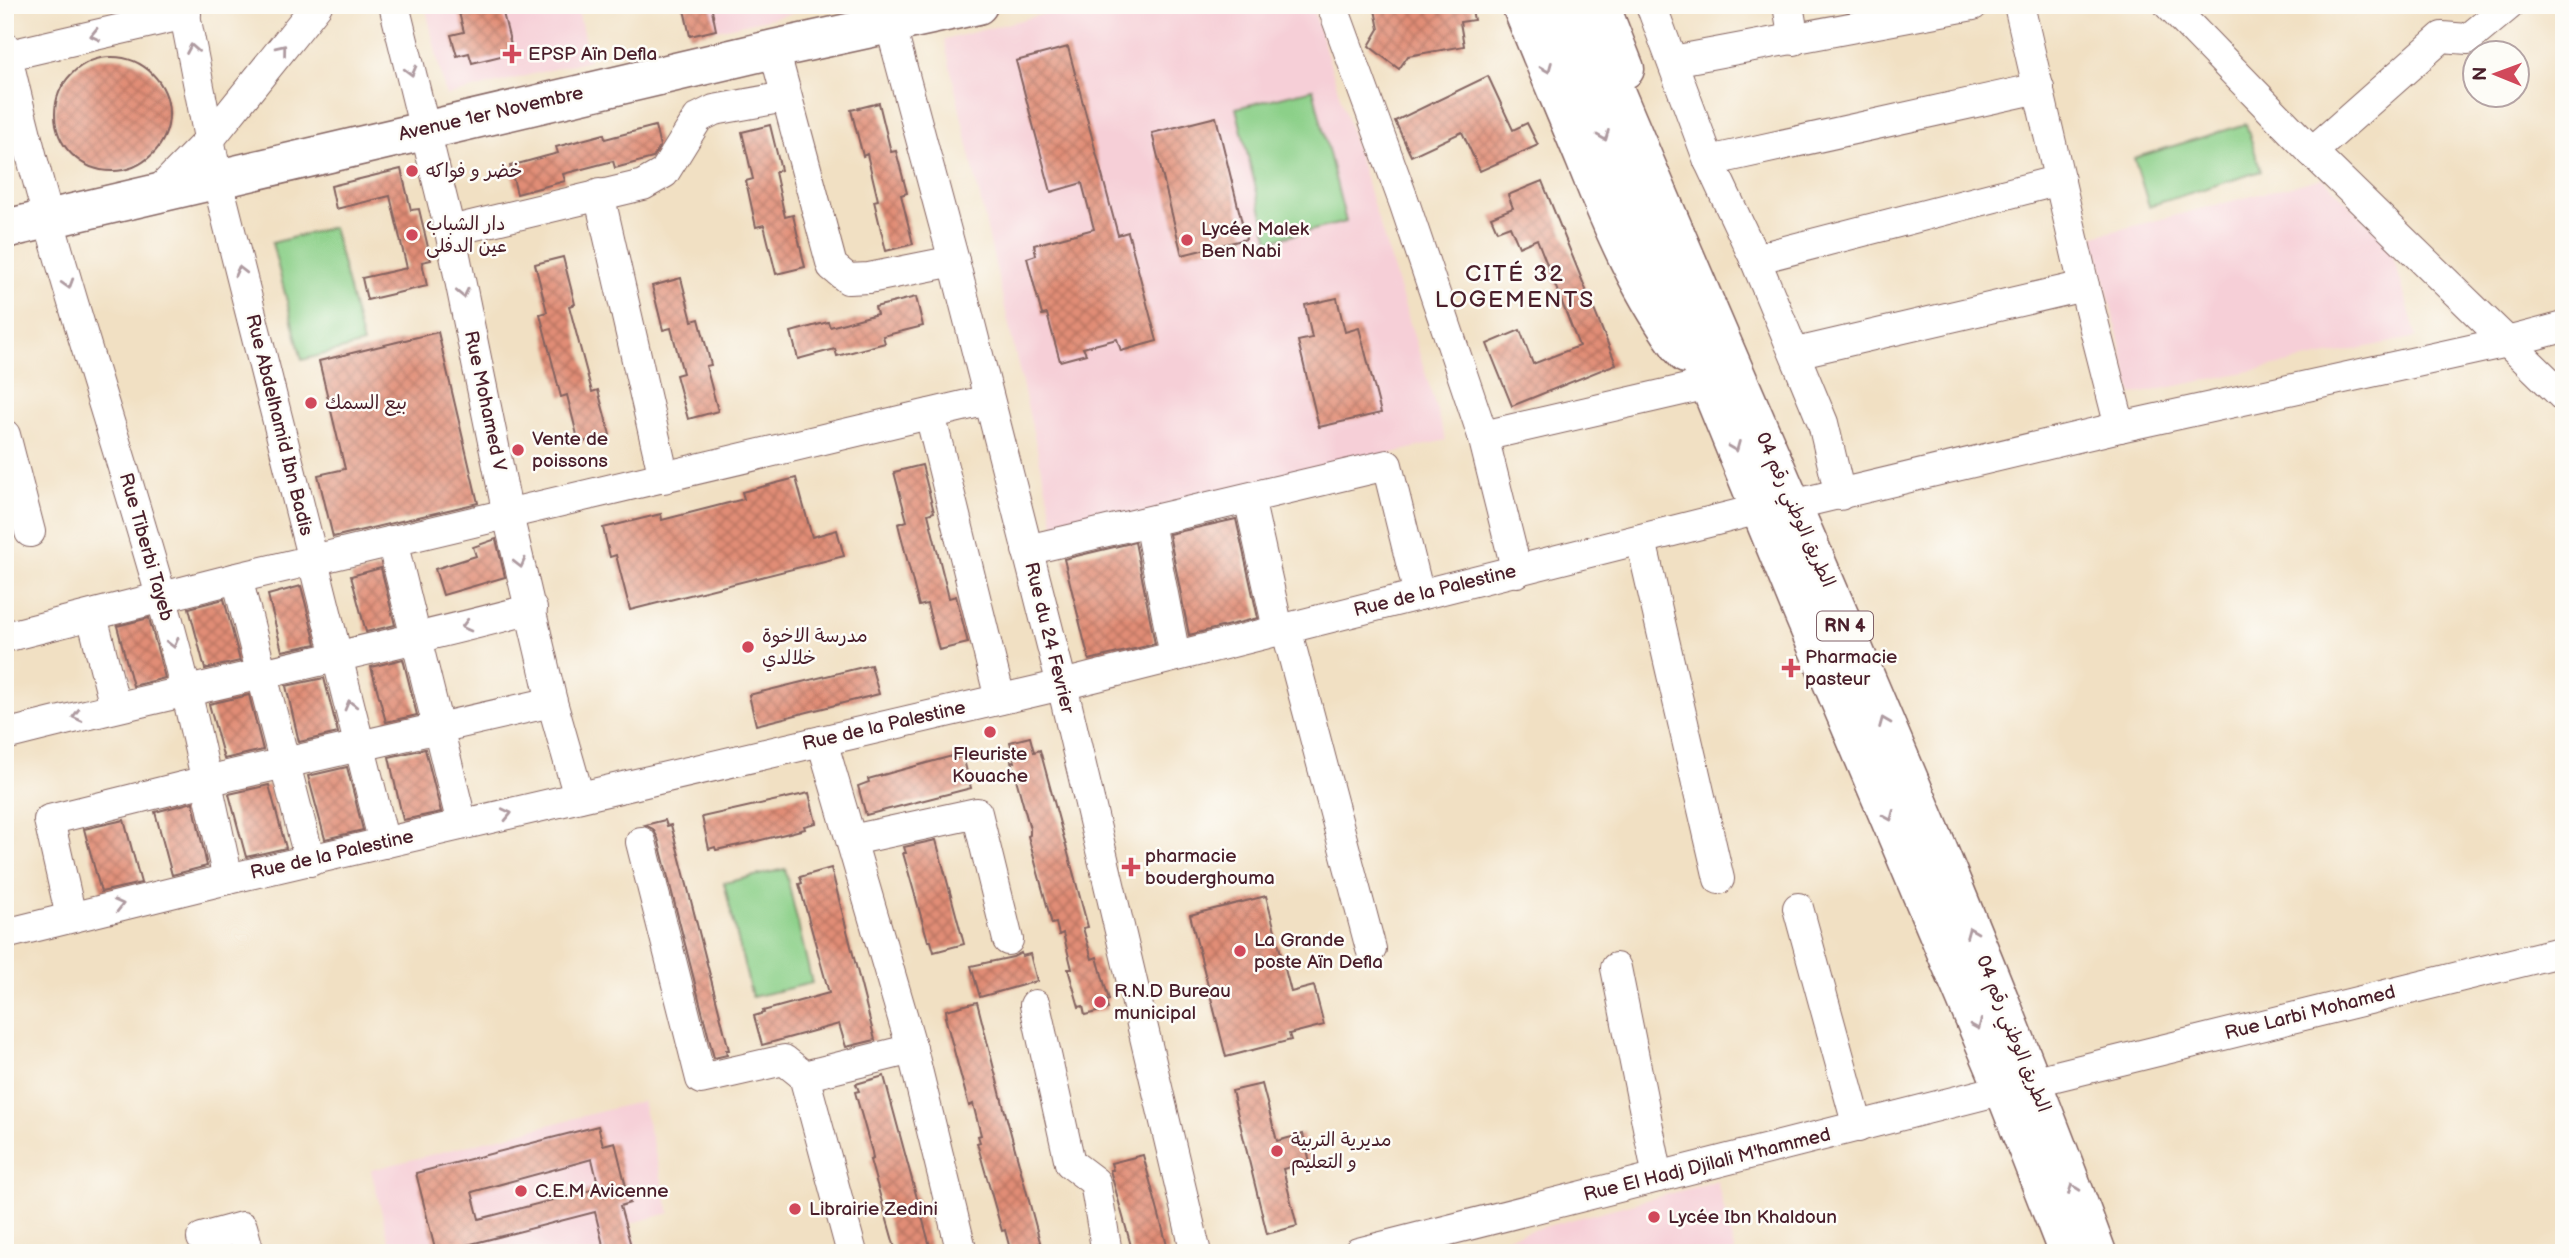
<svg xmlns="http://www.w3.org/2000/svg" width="2569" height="1258" viewBox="0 0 2569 1258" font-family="'Balsamiq Sans','Playpen Sans Arabic',sans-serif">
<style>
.built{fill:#f6cfd7}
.pitch{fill:#8cd089;stroke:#6b785a;stroke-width:2}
.building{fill:url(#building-cross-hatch);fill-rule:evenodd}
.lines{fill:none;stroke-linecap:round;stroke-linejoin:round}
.minor-casing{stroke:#846360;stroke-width:32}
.major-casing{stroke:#846360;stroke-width:41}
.highway-casing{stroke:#846360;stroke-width:41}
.minor{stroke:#fff;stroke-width:30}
.major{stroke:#fff;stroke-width:38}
.highway{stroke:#fff;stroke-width:38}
.oneway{stroke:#ae9aa0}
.poi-dot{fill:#d1495b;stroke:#fdfcf7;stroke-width:2.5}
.labels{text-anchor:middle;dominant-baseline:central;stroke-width:5;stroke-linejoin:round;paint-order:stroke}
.shield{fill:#fdfcf7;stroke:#806168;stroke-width:2}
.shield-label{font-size:18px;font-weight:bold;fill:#4a1f2b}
.poi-label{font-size:19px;fill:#4a1f2b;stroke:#fdfcf7;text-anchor:start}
.street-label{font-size:19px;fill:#4a1f2b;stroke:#fdfcf7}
.quarter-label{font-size:23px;letter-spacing:2px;fill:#4a1f2b;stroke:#fdfcf7}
</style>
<defs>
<pattern id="building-cross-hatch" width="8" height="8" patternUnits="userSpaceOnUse" patternTransform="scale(1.75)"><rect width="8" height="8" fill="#e18d76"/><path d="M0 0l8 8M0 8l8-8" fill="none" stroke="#b87361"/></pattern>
</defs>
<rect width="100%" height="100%" fill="#fdfcf7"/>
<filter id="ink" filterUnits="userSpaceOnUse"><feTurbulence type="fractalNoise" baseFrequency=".0143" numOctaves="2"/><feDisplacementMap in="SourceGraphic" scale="14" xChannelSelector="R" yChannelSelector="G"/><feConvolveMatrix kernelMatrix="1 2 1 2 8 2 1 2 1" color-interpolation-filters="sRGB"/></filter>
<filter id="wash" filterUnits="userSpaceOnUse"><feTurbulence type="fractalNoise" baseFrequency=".00686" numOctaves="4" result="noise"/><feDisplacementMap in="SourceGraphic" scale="28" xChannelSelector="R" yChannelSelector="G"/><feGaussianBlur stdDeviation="1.57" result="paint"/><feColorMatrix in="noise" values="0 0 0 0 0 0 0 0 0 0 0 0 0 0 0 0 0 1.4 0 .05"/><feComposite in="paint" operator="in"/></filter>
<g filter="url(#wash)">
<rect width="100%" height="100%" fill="#f1e0c3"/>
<g class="built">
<polygon points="425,5 577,5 589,60 446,96"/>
<polygon points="683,5 831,5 690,36"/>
<polygon points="1078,5 1312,5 1446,440 1057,537 944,40"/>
<polygon points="2323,178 2390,245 2417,337 2132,395 2094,236"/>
<polygon points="642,1101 670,1213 631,1223 638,1253 392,1253 371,1170"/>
<polygon points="1717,1181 1735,1253 1446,1253"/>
</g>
<g class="pitch">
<polygon points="1313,89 1346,222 1269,241 1236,108"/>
<polygon points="2246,124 2261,171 2149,206 2134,158"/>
<polygon points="333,227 363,344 302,360 272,243"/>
<polygon points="785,869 812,983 752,997 724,883"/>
</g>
<g id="blocks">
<g class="building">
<polygon points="457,5 501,5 513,53 472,63 469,53 457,56 451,35 464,32"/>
<polygon points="683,5 711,5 716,30 690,36"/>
<polygon points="1374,5 1471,5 1474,20 1460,22 1464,46 1408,56 1399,69 1369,46 1379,29"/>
<polygon points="1068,47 1118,235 1128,232 1157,341 1121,351 1117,339 1083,348 1086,354 1060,361 1047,314 1042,315 1027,258 1036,255 1034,245 1094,229 1082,183 1051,192 1016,61"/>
<circle cx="112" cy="114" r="57"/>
<polygon points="1488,76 1513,130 1527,123 1538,145 1480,171 1462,132 1411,156 1395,121"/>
<polygon points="879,103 891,152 896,151 907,193 901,195 913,244 886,251 874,201 878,200 867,154 863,156 851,110"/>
<polygon points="1216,117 1246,239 1182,255 1152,133"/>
<polygon points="770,125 781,170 775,172 785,217 793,215 805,267 776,274 764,225 756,227 746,181 753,179 742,132"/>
<polygon points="655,126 660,146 653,158 615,168 613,161 563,174 565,181 517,194 510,166 558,153 556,147 604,134 605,139"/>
<polygon points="401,169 411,210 419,209 431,260 422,262 427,286 367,300 362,278 407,268 390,196 336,209 331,186"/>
<polygon points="1542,181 1616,364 1512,406 1487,344 1520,330 1533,364 1579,346 1537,239 1519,247 1510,226 1497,231 1491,217 1513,208 1508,195"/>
<polygon points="563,257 575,304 569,306 592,392 598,390 610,435 579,443 567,395 561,397 540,314 547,312 535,264"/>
<polygon points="681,278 692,321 699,319 711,365 706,366 718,411 688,419 676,375 683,373 671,328 663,330 652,286"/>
<polygon points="916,297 923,326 883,336 885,343 837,356 835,349 798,359 791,332 828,322 830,327 877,314 875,307"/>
<polygon points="1337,298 1345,332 1359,328 1381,413 1319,427 1298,341 1312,338 1305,305"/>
<polygon points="438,332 478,503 333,537 318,475 345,469 319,361"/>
<polygon points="922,465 934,512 928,514 949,598 956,596 968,643 939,650 927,604 919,606 898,524 907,521 894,472"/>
<polygon points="796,478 812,537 837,530 844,556 630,610 616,555 610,557 603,528 661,514 662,520 744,499 742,492"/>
<polygon points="1236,519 1258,618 1189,635 1169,534"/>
<polygon points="496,539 505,577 443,595 435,569 476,556 473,547"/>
<polygon points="1135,542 1155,644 1089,660 1064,559"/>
<polygon points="381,568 395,625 366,632 351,576"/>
<polygon points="301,586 316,644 282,651 268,595"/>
<polygon points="224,599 240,661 205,669 189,608"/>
<polygon points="149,618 165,678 133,686 117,626"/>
<polygon points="403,659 417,715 386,722 371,667"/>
<polygon points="871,665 879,694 756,725 749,695"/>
<polygon points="324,678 338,733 299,742 286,686"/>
<polygon points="249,695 263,750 224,759 209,704"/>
<polygon points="1030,737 1034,752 1040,750 1088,927 1083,928 1092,959 1097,957 1109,1000 1106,1001 1108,1009 1085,1015 1083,1006 1079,1007 1068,969 1072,969 1063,933 1059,935 1056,923 1052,924 1028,836 1030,835 1030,829 1011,761 1015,762 1010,742"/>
<polygon points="425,749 441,812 403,820 389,757"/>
<polygon points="956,755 957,758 963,756 971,788 866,815 858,786 869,782 868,779"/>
<polygon points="347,767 363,830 325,839 308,776"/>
<polygon points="269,785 286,848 246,857 229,794"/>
<polygon points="809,793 816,823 804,826 805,829 757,841 716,850 715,847 709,849 702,817"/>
<polygon points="193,802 207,866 172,875 155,812"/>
<polygon points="124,820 141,883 101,892 84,829"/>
<polygon points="665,820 667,826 671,825 687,885 729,1050 726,1050 727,1055 714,1058 658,838 653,829 645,825"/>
<polygon points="936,840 964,944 934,952 931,941 928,941 903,853 906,853 904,847"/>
<polygon points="831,868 875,1040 846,1047 839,1024 762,1045 754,1016 764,1013 763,1011 829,993 799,884 802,883 800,877"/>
<polygon points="1266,896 1291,992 1314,986 1324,1025 1289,1034 1291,1040 1226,1057 1190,915"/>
<polygon points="1021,953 1022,956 1030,954 1037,981 980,997 971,966 1013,957"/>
<polygon points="977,1002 1004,1108 1043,1253 1011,1253 1005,1230 1002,1231 977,1143 980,1142 978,1136 981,1135 973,1104 969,1106 945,1017 947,1017 946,1010"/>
<polygon points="884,1076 931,1250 922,1253 900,1253 898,1247 895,1248 870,1160 873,1159 872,1152 855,1092 859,1091 856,1084"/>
<polygon points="1262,1084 1277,1141 1303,1134 1310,1162 1283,1169 1297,1226 1267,1234 1232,1091"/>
<path d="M598 1126 603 1145 615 1142 630 1203 620 1206 633 1253H605L595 1212 436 1253 416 1173ZM592 1159 599 1188 479 1219 472 1192Z"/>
<polygon points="1143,1155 1169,1253 1133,1253 1110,1170 1113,1170 1111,1163"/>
</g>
</g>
</g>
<g filter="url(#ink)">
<use href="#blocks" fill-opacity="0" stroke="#846360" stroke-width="2"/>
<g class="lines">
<g class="minor-casing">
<g id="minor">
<polyline points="183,5 217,179 384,843"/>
<polyline points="394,5 450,231 508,515 552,702 579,797"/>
<polyline points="885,5 954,261 1062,685 1196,1253"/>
<polyline points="1332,5 1404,202 1483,436 1517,572"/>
<polyline points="1651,5 1709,161 1755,259 1823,423 1840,495"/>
<polyline points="1788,5 1794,40"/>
<polyline points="2019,5 2084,286 2120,427"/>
<polyline points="2169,5 2312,152 2564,397"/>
<path d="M5 47C46 233 109 413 161 596 188 689 207 784 228 879"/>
<polyline points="774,49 832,266 848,279 869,278 954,261"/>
<polyline points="5,56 186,14"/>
<polyline points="1673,61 1973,5"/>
<polyline points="2312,152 2442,37 2468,39 2509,5"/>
<polyline points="1709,161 2039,88"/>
<polyline points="157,193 208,141 317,5"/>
<polyline points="599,194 664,478"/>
<polyline points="450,231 643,185 664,173 698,118 714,110 785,97"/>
<polyline points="1755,259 2060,180"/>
<polyline points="1796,353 2084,286"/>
<polyline points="930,414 1000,699"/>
<polyline points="5,435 30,532"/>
<polyline points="1483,436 1709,384"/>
<polyline points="1249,498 1278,629"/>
<polyline points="1792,505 2120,427 2507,342 2564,327"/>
<polyline points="1149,522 1175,656"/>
<polyline points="1641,540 1719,879"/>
<polyline points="392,541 462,824"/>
<polyline points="1027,550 1387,465 1419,595"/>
<polyline points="237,578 310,861"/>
<polyline points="92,616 115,707"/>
<polyline points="1286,628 1371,949"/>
<polyline points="5,637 237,578 988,400"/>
<path d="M5 735C180 690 357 655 532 609"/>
<polyline points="822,741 912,1049 962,1253"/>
<polyline points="852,840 977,813 1008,940"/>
<polyline points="641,842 701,1079 784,1060 804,1076 912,1049"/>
<polyline points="1798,908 1858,1127"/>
<polyline points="71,917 49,820 206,781 552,702"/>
<polyline points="5,934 228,879 1062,685 1760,509"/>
<polyline points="1616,968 1658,1177"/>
<polyline points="1035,1005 1070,1163 1095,1182 1107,1253"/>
<polyline points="804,1076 852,1253"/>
<polyline points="202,1238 242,1227 249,1253"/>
<polyline points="1358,1253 2056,1076 2564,951"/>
</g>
</g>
<g class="major-casing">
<g id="major">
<path d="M1521 5C1542 57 1564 108 1585 159 1612 227 1641 295 1686 354"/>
<polyline points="1600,5 1625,69"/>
<polyline points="5,229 774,49 978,5"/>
</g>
</g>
<g class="highway-casing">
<g id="highway">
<polyline points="1550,5 1651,251 1709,384 1799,604 2004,1089 2068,1253"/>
<path d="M1579 5C1751 421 1941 830 2097 1253"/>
</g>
</g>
<use href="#minor" class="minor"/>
<use href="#major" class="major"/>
<use href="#highway" class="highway"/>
</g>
<defs><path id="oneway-chevron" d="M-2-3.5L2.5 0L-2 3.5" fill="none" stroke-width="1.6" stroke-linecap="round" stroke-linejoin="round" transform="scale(1.75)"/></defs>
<g class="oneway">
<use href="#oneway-chevron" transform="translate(95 35) rotate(167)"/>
<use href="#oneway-chevron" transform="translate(192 49) rotate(-100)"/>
<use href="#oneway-chevron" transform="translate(282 49) rotate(-51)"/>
<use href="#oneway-chevron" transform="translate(1547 68) rotate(68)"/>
<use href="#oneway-chevron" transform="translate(411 71) rotate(75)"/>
<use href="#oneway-chevron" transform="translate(1604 136) rotate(68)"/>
<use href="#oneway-chevron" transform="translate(240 271) rotate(-104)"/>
<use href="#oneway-chevron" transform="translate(68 284) rotate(73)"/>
<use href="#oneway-chevron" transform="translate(463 293) rotate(78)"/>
<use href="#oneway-chevron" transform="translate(1735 447) rotate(68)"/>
<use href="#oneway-chevron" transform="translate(520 563) rotate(76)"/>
<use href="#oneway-chevron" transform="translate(466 626) rotate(165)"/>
<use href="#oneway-chevron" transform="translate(173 643) rotate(76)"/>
<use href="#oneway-chevron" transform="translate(350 705) rotate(-105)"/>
<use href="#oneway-chevron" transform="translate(77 716) rotate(166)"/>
<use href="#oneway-chevron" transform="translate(1884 722) rotate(-112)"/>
<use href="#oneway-chevron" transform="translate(507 814) rotate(-13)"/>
<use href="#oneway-chevron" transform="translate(1889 816) rotate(67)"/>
<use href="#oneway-chevron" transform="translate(119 905) rotate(-14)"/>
<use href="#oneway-chevron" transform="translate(1971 932) rotate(-112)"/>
<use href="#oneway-chevron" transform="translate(1977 1025) rotate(67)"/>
<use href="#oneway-chevron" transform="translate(2073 1189) rotate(-110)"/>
</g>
</g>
<g class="poi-dot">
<path d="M508.5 43.5h7v7h7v7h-7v7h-7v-7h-7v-7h7z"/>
<circle cx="412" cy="171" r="7"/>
<circle cx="412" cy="235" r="7"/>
<circle cx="1187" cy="240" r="7"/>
<circle cx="311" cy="403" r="7"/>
<circle cx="518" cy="450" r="7"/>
<circle cx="748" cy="647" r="7"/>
<path d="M1787.5 657.5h7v7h7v7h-7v7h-7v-7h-7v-7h7z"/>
<circle cx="990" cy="732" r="7"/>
<path d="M1127.5 856.5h7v7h7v7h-7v7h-7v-7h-7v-7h7z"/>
<circle cx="1240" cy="951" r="7"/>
<circle cx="1100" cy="1002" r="7"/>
<circle cx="1277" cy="1151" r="7"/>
<circle cx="521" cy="1191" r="7"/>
<circle cx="795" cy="1209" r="7"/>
<circle cx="1654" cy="1217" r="7"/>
</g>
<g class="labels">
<rect class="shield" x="1817" y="611.5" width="56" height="29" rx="5"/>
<g class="shield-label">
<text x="1845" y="626">RN 4</text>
</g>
<g class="poi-label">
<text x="528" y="54">EPSP Aïn Defla</text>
<text x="426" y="171">خضر و فواكه</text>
<text x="426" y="224">دار الشباب<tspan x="426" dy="22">عين الدفلى</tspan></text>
<text x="1201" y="229">Lycée Malek<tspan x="1201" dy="22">Ben Nabi</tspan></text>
<text x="325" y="403">بيع السمك</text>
<text x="532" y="439">Vente de<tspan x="532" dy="22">poissons</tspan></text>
<text x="762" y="636">مدرسة الاخوة<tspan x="762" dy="22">خلالدي</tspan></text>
<text x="1805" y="657">Pharmacie<tspan x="1805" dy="22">pasteur</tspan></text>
<text x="990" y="754" text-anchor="middle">Fleuriste<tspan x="990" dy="22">Kouache</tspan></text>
<text x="1145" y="856">pharmacie<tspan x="1145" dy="22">bouderghouma</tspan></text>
<text x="1254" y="940">La Grande<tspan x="1254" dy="22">poste Aïn Defla</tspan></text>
<text x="1114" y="991">R.N.D Bureau<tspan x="1114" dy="22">municipal</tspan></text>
<text x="1291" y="1140">مديرية التربية<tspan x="1291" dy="22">و التعليم</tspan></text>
<text x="535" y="1191">C.E.M Avicenne</text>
<text x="809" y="1209">Librairie Zedini</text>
<text x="1668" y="1217">Lycée Ibn Khaldoun</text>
</g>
<g class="street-label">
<text transform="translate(491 114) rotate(-13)">Avenue 1er Novembre</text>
<text transform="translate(485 401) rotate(78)">Rue Mohamed V</text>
<text transform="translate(279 425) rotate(76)">Rue Abdelhamid Ibn Badis</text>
<text transform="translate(1795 510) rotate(66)">الطريق الوطني رقم 04</text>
<text transform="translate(146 547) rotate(74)">Rue Tiberbi Tayeb</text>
<text transform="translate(1435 591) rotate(-14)">Rue de la Palestine</text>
<text transform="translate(1049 638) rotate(76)">Rue du 24 Fevrier</text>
<text transform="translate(884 726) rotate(-13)">Rue de la Palestine</text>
<text transform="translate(332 855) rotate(-13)">Rue de la Palestine</text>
<text transform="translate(2310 1013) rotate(-14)">Rue Larbi Mohamed</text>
<text transform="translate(2013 1034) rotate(68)">الطريق الوطني رقم 04</text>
<text transform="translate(1707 1165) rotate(-14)">Rue El Hadj Djilali M'hammed</text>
</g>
<g class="quarter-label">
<text x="1515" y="274">CITÉ 32<tspan x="1515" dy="26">LOGEMENTS</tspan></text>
</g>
</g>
<rect width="2569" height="1258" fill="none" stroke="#fdfcf7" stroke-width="28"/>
<g transform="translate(2496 74) rotate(271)"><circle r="33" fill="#fdfcf7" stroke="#b5a4a5" stroke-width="2"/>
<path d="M0-5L12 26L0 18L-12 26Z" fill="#d1495b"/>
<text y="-10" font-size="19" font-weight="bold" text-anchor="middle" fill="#4a1f2b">N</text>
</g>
</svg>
